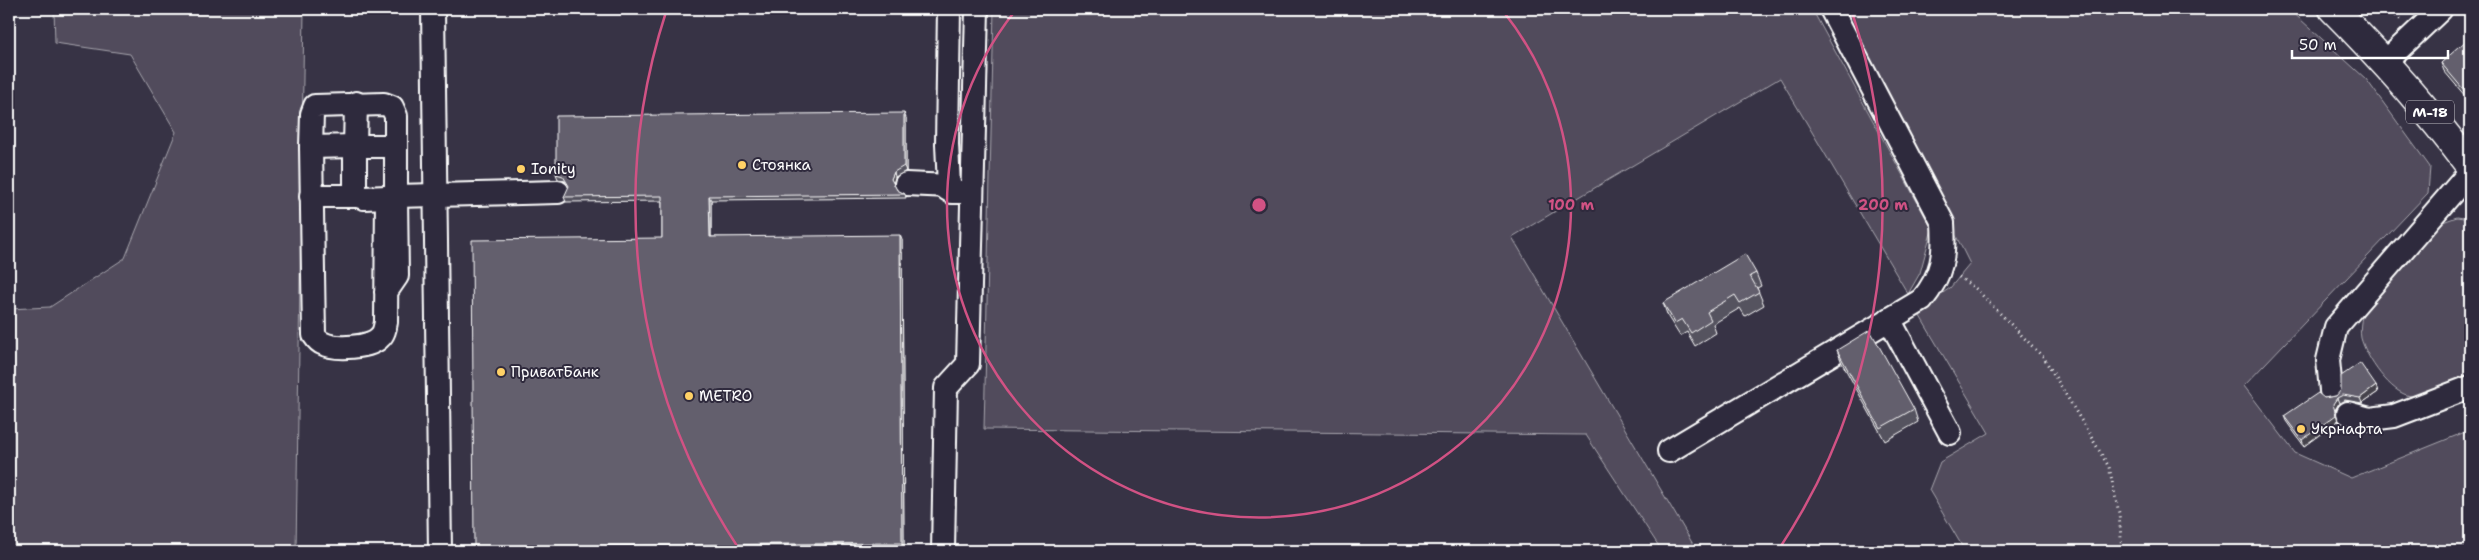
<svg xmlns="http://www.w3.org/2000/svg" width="2479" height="560" viewBox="0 0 2479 560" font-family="'Shantell Sans',sans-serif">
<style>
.green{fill:#514c5c;stroke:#a8a6ae}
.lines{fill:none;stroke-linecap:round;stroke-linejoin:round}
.minor-casing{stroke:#fff;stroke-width:26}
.highway-casing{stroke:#fff;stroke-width:31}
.path{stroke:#fff;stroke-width:3;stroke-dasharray:1 4;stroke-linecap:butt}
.minor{stroke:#2f2a3d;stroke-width:22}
.highway{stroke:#2f2a3d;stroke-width:28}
.wall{fill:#55525e;stroke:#fff}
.shaded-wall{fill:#45424c;stroke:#fff}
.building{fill:#635f6d;stroke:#fff}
.ring{fill:none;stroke:#d15284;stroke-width:2.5}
.poi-dot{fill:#ffd166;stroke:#2f2a3d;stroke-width:2}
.labels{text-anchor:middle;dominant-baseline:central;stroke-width:4;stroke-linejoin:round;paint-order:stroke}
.shield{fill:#2f2a3d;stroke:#c1bfc5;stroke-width:1}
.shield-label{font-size:14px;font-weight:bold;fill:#fff}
.poi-label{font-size:15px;fill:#fff;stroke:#2f2a3d;text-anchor:start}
.centre{fill:#d15284;stroke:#2f2a3d;stroke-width:2.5}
.ring-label{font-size:15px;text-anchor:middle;font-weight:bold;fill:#d15284;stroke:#2f2a3d;stroke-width:4;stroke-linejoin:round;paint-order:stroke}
</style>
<rect width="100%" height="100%" fill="#373345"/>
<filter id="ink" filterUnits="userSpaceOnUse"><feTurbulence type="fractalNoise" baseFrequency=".02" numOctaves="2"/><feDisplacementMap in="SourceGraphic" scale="10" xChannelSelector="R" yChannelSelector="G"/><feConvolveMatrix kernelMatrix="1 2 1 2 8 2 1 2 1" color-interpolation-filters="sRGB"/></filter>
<g filter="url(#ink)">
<g class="green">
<polygon points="54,9 304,9 296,551 9,551 9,309 50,307 125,258 176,132 130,54 55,43"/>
<polygon points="994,9 1812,9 1932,229 1920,273 1908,294 1780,78 1512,237 1697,551 1662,551 1586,435 984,429"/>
<polygon points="1843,9 2289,9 2366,79 2430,167 2428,193 2244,386 2295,453 2351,478 2470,430 2470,551 1965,551 1929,490 1940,462 1989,433 1917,311 1950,288 1970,264"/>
<path d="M2457 217 2470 219V376C2453 383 2431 397 2412 396 2391 395 2366 357 2361 338 2359 327 2362 314 2366 304L2440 223Z"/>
</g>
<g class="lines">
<g class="minor-casing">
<g id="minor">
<polyline points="433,9 440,551"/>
<polyline points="949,9 947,144 949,186 947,189 952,192 972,192"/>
<polyline points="2385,62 2441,9"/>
<polyline points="311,147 355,146 356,103"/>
<polyline points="906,184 949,186"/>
<polyline points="311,196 358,196"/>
<polyline points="387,197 364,198 358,196 355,189 355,146 395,146"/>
<path d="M386 292 397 276 396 196 387 197 386 322C385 327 384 334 380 337 371 348 335 350 322 343 319 342 316 338 314 335L311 147 312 114 315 106 384 104 392 107 396 116V196L558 192"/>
<polyline points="1889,319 1950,433"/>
<polyline points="2331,391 2328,360 2336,327 2470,172"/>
<polyline points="2348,413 2370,419 2394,416 2470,387"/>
<path d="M1669 451 1922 300C1943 274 1945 255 1943 223L1831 9"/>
<polyline points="943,551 946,388 968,364 977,9"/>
</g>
</g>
<g class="highway-casing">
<path id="highway" d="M2333 9C2383 59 2428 110 2470 166"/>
</g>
<g class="path">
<polyline points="2388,9 2401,20"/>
<polyline points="1959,277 1976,289 2044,358 2109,467 2119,513 2122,551"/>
</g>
<use href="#minor" class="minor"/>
<use href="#highway" class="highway"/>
</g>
<g class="wall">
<polygon points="2470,39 2470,93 2466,97 2444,71 2441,63"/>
<polygon points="906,118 906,171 895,177 893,183 897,190 905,194 906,198 711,200 711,237 902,240 904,548 476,551 474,547 662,238 662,201 566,202 564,197 569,188 565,181 558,179 556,174"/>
<polygon points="1756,273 1761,286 1757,288 1764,305 1745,316 1740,308 1713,324 1716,333 1695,346 1687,332 1680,336 1668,317 1663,303"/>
<polygon points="1837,350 1914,409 1918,422 1885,441 1842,363"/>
<polygon points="2376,386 2378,392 2362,403 2345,400 2339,403 2335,410 2338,421 2304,446 2286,421 2284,416 2324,398 2336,396"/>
</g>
<g class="shaded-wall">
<polygon points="2468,84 2470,93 2466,97 2463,89"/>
<polygon points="904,113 906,118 906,171 904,166"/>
<polygon points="894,172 895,177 893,184 891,179"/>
<polygon points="709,196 711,200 711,242 710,237"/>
<polygon points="900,235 902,240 904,548 902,543"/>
<polygon points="2376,386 2378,392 2362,403 2360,398"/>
<polygon points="2337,398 2339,403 2335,410 2338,421 2304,446 2302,440"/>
</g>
<g class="building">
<polygon points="2469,38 2470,39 2470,87 2468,84 2463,89 2441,63"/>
<polygon points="904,113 904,166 894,172 891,179 897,190 905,194 709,196 710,237 900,235 902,543 474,547 472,240 662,238 662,196 564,197 569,186 563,176 556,174 556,116"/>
<polygon points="1745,254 1756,273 1750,276 1759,292 1740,303 1735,295 1707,312 1711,320 1691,333 1682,319 1675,323 1663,303"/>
<polygon points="1870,330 1914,409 1880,428 1837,350"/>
<polygon points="2360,363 2376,386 2360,398 2343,395 2337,398 2333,404 2336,415 2302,440 2284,416 2318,393 2324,398 2336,396 2341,390 2341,376"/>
</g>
</g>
<g class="ring">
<path d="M1503 11A312 312 0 1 1 1015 11"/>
<path d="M739 549A624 624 0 0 1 666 12M1852 12A624 624 0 0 1 1779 549"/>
</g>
<g class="poi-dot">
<circle cx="742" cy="165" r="5"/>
<circle cx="521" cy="169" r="5"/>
<circle cx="501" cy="372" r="5"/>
<circle cx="689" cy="396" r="5"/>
<circle cx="2301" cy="429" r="5"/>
</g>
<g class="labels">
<rect class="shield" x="2406" y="100.5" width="48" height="23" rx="4"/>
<g class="shield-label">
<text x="2430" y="112">М-18</text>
</g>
<g class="poi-label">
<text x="752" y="165">Стоянка</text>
<text x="531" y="169">Ionity</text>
<text x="511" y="372">ПриватБанк</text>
<text x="699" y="396">METRO</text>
<text x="2311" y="429">Укрнафта</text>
</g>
</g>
<circle cx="1259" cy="205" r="8" class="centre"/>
<g class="ring-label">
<text x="1571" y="210">100 m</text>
<text x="1883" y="210">200 m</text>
</g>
<rect width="2479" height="560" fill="none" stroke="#2f2a3d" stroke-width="30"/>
<rect x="15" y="15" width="2449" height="530" fill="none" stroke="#fff" stroke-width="2" filter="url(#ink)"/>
<path d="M2292 50v8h156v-8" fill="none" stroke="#ffffff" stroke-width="2.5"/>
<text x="2299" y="50" font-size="15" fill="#ffffff" stroke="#2f2a3d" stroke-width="4" paint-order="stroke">50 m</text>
</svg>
